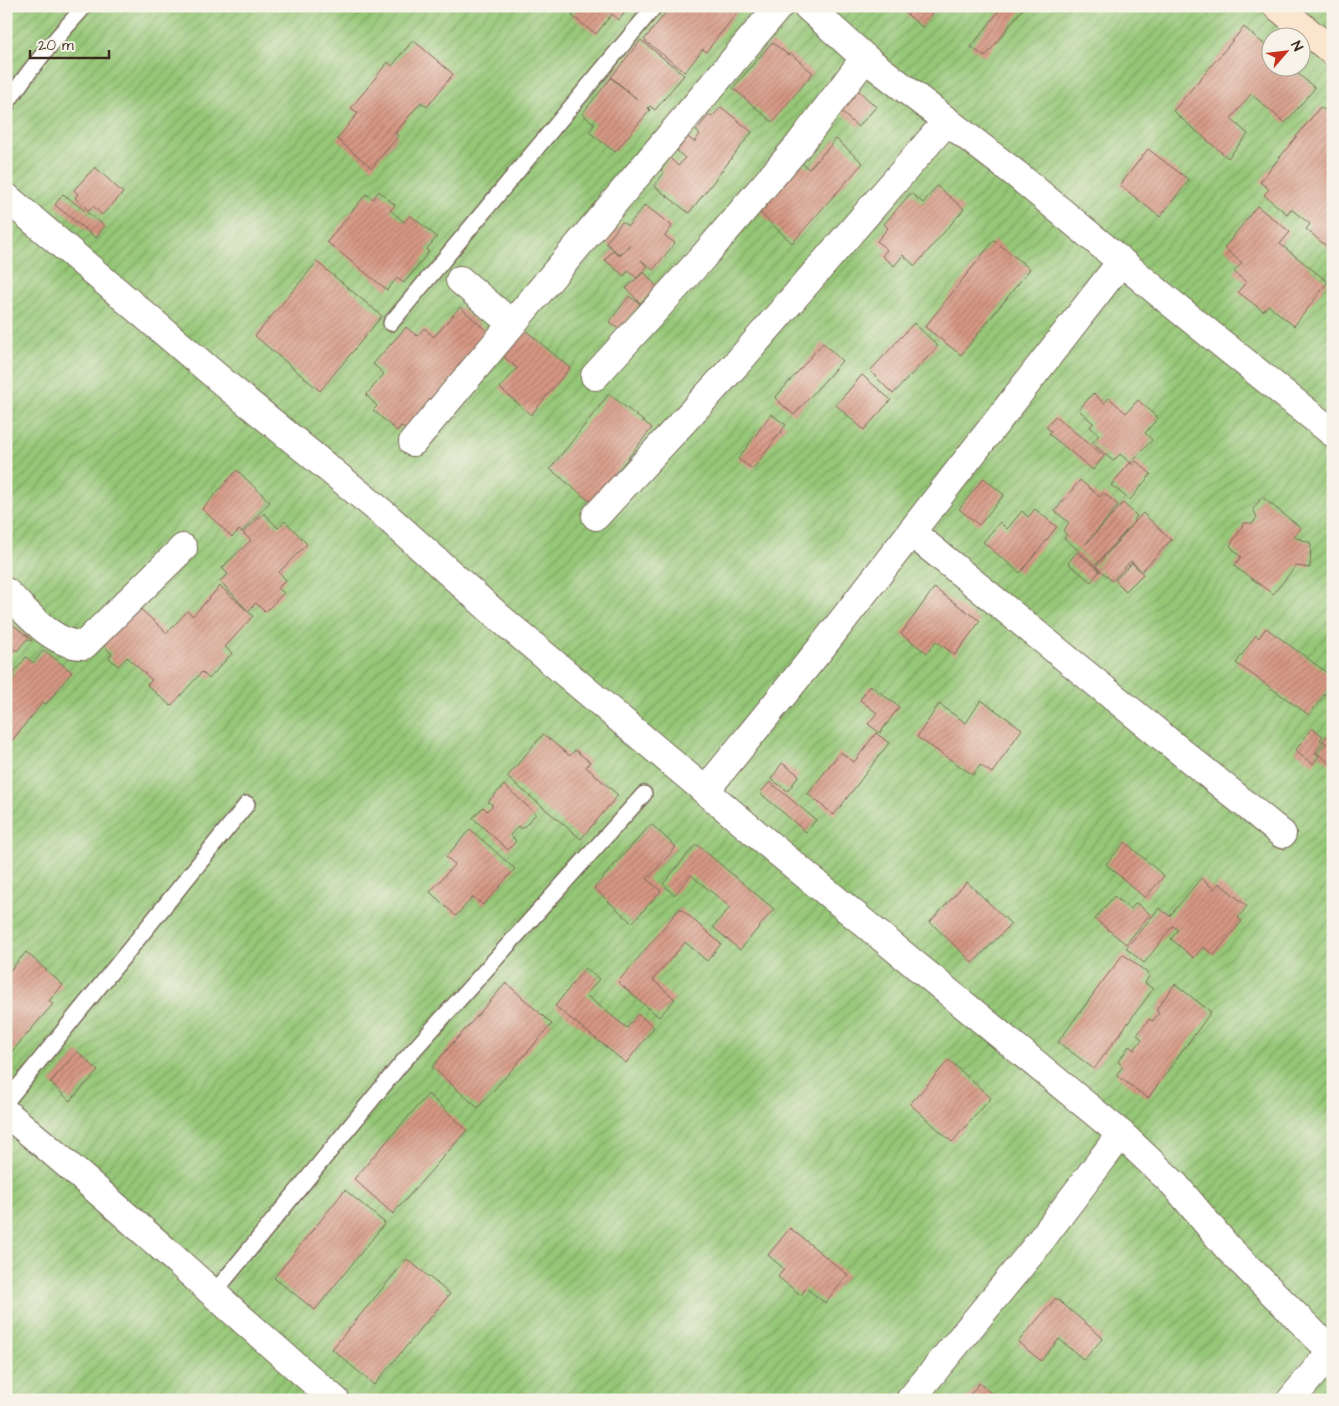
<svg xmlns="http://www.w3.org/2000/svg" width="1339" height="1406" viewBox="0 0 1339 1406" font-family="'Architects Daughter',sans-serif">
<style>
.garden{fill:url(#garden-furrows);stroke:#68784a;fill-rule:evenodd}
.building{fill:url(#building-hatch)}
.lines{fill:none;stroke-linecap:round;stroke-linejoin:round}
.lane-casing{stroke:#7a6b5a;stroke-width:18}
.street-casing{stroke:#7a6b5a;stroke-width:30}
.secondary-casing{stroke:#7a6b5a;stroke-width:30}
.lane{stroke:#fff;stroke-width:15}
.street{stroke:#fff;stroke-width:28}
.secondary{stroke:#fce5cf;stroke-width:28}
</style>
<defs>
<pattern id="garden-furrows" width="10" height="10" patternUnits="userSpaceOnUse" patternTransform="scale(1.25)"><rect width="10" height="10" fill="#95c777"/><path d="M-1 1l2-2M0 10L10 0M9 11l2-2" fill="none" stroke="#7ba261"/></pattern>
<pattern id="building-hatch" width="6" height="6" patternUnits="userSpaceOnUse" patternTransform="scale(1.25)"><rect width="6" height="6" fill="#d69783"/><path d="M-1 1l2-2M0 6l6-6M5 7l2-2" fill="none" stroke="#af7b6b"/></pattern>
</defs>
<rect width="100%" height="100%" fill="#f7f3e8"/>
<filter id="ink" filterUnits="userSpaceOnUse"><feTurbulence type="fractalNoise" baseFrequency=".02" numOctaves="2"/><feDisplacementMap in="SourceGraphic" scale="10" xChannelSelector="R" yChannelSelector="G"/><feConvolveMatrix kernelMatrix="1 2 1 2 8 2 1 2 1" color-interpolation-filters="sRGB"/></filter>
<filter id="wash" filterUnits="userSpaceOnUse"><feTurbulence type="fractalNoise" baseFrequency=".0096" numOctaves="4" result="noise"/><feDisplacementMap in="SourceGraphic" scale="20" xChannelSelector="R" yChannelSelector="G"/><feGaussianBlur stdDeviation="1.12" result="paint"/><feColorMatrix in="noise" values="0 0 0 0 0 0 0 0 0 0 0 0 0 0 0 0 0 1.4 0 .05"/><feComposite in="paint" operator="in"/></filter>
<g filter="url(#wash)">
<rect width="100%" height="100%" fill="#eee5c9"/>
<path class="garden" d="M6 6H1333V1400H6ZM1272 38H1302V68H1272Z"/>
<g id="blocks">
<g class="building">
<polygon points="580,6 630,6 619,20 612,14 596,34 572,16"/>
<polygon points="671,6 734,6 739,10 706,52 703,49 685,72 644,40"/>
<polygon points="897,6 925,6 933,13 922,27"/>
<polygon points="1003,6 1025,6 985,57 971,47"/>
<polygon points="1244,27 1272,51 1272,68 1291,68 1315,88 1285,123 1251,94 1231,119 1248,134 1228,158 1173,111"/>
<polygon points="413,40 453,74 427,107 421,102 395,133 398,136 372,168 337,139 358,113 351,108 388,62 392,66"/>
<polygon points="641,40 684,75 655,110 650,106 648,108 650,110 615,152 589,132 595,124 582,114 611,78 637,99 611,77"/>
<polygon points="772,42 788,55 790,53 813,73 772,122 733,88"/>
<polygon points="857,89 876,107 858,127 839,110"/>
<polygon points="721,107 752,132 689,213 654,186 664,173 661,170 670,158 678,166 685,158 677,151 688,137 694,142 700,134 696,131 709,115 712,117"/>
<polygon points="1320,107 1333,116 1333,247 1331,250 1306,229 1310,224 1291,209 1287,214 1264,195 1269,189 1260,182"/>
<polygon points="836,139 863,163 792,243 760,213 769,203 762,196 796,158 809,169"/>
<polygon points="1148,149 1189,180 1160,217 1120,185"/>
<polygon points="95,167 123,193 102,215 93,206 89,211 75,198 78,194 74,190"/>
<polygon points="937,186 964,209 915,266 903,255 894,266 882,256 887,250 877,241 888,228 884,224 911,193 923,203"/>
<polygon points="379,191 395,205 390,210 404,222 410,215 437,237 426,250 429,252 404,283 397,278 387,290 327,242 366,194 373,199"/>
<polygon points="63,194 105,226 96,238 55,205"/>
<polygon points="645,205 672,226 665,236 675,243 653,270 641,260 647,267 637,278 628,271 624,276 605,260 613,250 620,256 630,244 620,255 606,243 622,222 628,226"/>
<polygon points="1257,206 1290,232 1280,244 1328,282 1294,326 1268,305 1263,311 1238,292 1246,282 1234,272 1242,263 1224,248"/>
<polygon points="994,240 1030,269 961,355 925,327"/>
<polygon points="317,262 382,316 320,391 255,336"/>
<polygon points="644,272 657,287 640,303 626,288"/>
<polygon points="629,296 640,304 620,330 609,322"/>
<polygon points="460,307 491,335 407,431 401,426 397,431 373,410 377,406 366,395 384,374 373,364 406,327 417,336 424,328 434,337"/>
<polygon points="914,323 938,346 893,394 870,371"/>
<polygon points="525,330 570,368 531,415 500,388 517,368 503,356"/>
<polygon points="823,343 842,361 794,415 775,398"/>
<polygon points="862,375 891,400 864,430 836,405"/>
<polygon points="1093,393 1104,403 1109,398 1126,413 1138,400 1158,418 1145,433 1152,440 1131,463 1120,454 1113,461 1092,443 1099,435 1090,427 1093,423 1079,410"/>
<polygon points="609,394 652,428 592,503 550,469"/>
<polygon points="771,414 786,425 753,469 738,459"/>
<polygon points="1055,416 1104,456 1093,470 1049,434 1051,431 1046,427"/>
<polygon points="1136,461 1151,474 1130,500 1111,485 1130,463 1133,465"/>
<polygon points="237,470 270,502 242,532 239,530 232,537 202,509"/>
<polygon points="984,478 1004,495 979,525 959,509"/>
<polygon points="1080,480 1100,497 1104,493 1118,505 1086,544 1123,503 1137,516 1133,520 1135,521 1095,565 1064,538 1067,535 1063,531 1069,523 1055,511"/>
<polygon points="1262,497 1301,528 1294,537 1311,543 1310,568 1296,566 1273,594 1234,566 1241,557 1230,546 1244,523 1253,523 1257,517 1253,509"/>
<polygon points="1035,509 1057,527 1020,573 983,542 1000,522 1007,529 1022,511 1028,517"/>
<polygon points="264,513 278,528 285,521 307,544 279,572 286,580 278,588 284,593 265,612 256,603 248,611 220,581 228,574 222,568 251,540 243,533"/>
<polygon points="1143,513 1171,540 1142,571 1131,561 1112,581 1096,566"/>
<polygon points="1077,552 1100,571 1091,582 1068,563"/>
<polygon points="1132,563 1143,574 1126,591 1115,580"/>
<polygon points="220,586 253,616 225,647 232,653 209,679 202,672 171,706 147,685 152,680 127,657 118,666 109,658 112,654 99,641 134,603 167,633 187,611 193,616"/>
<polygon points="934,588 980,621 955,655 936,641 927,653 901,634"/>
<polygon points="6,619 32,640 31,641 27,639 17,651 15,649 6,661"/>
<polygon points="1266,628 1333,677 1333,683 1309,715 1236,663 1256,635 1259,638"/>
<polygon points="44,650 72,672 46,704 43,702 11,742 6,737 6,675 10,678 26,657 33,663"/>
<polygon points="6,664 14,670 9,676 6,673"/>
<polygon points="870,685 899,707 880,733 868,724 877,713 860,700"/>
<polygon points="981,700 1022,729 992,773 980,765 973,775 917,737 939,704 966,723"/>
<polygon points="1312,728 1323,736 1320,740 1323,742 1315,753 1319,756 1313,764 1295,751"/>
<polygon points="1333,729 1333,766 1317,753 1326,743 1323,741"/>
<polygon points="876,733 889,743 834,815 808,794 840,752 854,762"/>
<polygon points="543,734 570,756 575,750 590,762 586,767 618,795 581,839 507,777"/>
<polygon points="782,763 799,775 788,791 771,779"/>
<polygon points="770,782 816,820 806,832 760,793"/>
<polygon points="504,785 536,814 522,829 518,826 510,835 516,841 508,850 473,818 483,807 487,811 493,805 488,802"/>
<polygon points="651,824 676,847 647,879 661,891 632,923 594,888"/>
<polygon points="470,829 515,869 483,905 473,897 456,916 430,892 455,864 446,857"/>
<polygon points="1125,842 1164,876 1145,898 1106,864"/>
<polygon points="696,844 774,909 740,950 713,927 730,907 691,875 674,895 663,884"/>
<polygon points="1201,878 1214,889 1219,883 1247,906 1238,918 1242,921 1214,955 1203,947 1194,958 1171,939 1178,930 1173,926 1144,963 1126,948 1159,908 1170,916"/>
<polygon points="967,882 1011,924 973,963 930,922"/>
<polygon points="1114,896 1130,909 1136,903 1150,914 1126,944 1095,919"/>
<polygon points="680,908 721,944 707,961 685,942 653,980 675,999 659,1017 618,982"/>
<polygon points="26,952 63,985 49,1001 53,1004 9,1055 6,1052 6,975"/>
<polygon points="1123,954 1150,975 1145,983 1153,989 1094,1069 1058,1042"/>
<polygon points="585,968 599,979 586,995 627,1028 638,1014 654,1027 626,1063 555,1006"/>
<polygon points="506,983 552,1024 478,1108 432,1067"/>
<polygon points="1175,984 1211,1012 1148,1098 1116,1075 1123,1066 1118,1062 1129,1046 1134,1050 1142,1039 1137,1035 1149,1019 1153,1021 1159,1013 1156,1010"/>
<polygon points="78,1052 98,1071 70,1101 50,1082"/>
<polygon points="949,1060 991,1098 952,1142 910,1104"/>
<polygon points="428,1094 467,1130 393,1214 354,1179"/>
<polygon points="345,1190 385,1223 315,1310 274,1278"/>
<polygon points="790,1228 848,1275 825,1303 806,1288 801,1295 778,1277 784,1269 768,1255"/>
<polygon points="407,1259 450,1294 374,1385 332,1349"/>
<polygon points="1056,1298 1103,1338 1084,1360 1059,1339 1041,1361 1018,1342"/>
<polygon points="979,1383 999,1400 966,1400"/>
</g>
</g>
</g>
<g filter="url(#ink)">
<use href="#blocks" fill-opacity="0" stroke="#7a6b5a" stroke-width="1"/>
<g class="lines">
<g class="lane-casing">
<g id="lane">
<path d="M6 105C29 69 56 38 85 6"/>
<polyline points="391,323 655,6"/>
<polyline points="6,1102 247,804"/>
<polyline points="213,1294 401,1064 644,794"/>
</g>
</g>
<g class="street-casing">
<g id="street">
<polyline points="807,6 865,58 1016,174 1170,302 1333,433"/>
<polyline points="6,197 230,388 384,514 500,618 778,852 1121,1134 1175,1185 1227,1247 1333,1353"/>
<polyline points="460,280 512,324"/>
<polyline points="595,376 703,257 799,145 865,58"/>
<polyline points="413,442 779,6"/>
<polyline points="596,516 739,361 947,121"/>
<polyline points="911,532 1282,834"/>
<path d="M6 592C27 612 53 646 84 645L183 548"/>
<polyline points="705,791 821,648 1121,262"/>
<path d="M6 1113C119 1205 224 1306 335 1400"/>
<polyline points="910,1400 1031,1253 1121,1134"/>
<polyline points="1291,1400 1331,1352"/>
</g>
</g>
<g class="secondary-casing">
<polyline id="secondary" points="1277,6 1333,52"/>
</g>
<use href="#lane" class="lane"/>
<use href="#street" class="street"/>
<use href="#secondary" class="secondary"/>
</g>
</g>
<rect width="1339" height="1406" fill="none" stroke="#f7f3e8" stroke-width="25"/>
<g transform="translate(1286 52) rotate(62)"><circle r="24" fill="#f7f3e8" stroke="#aca397"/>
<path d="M0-4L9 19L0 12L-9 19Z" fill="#c8321e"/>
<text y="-8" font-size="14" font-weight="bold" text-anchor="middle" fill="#3b2a1e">N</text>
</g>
<path d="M30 50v8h79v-8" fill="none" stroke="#3b2a1e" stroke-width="2.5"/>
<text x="38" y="50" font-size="15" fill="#3b2a1e" stroke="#f7f3e8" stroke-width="4" paint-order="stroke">20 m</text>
</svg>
